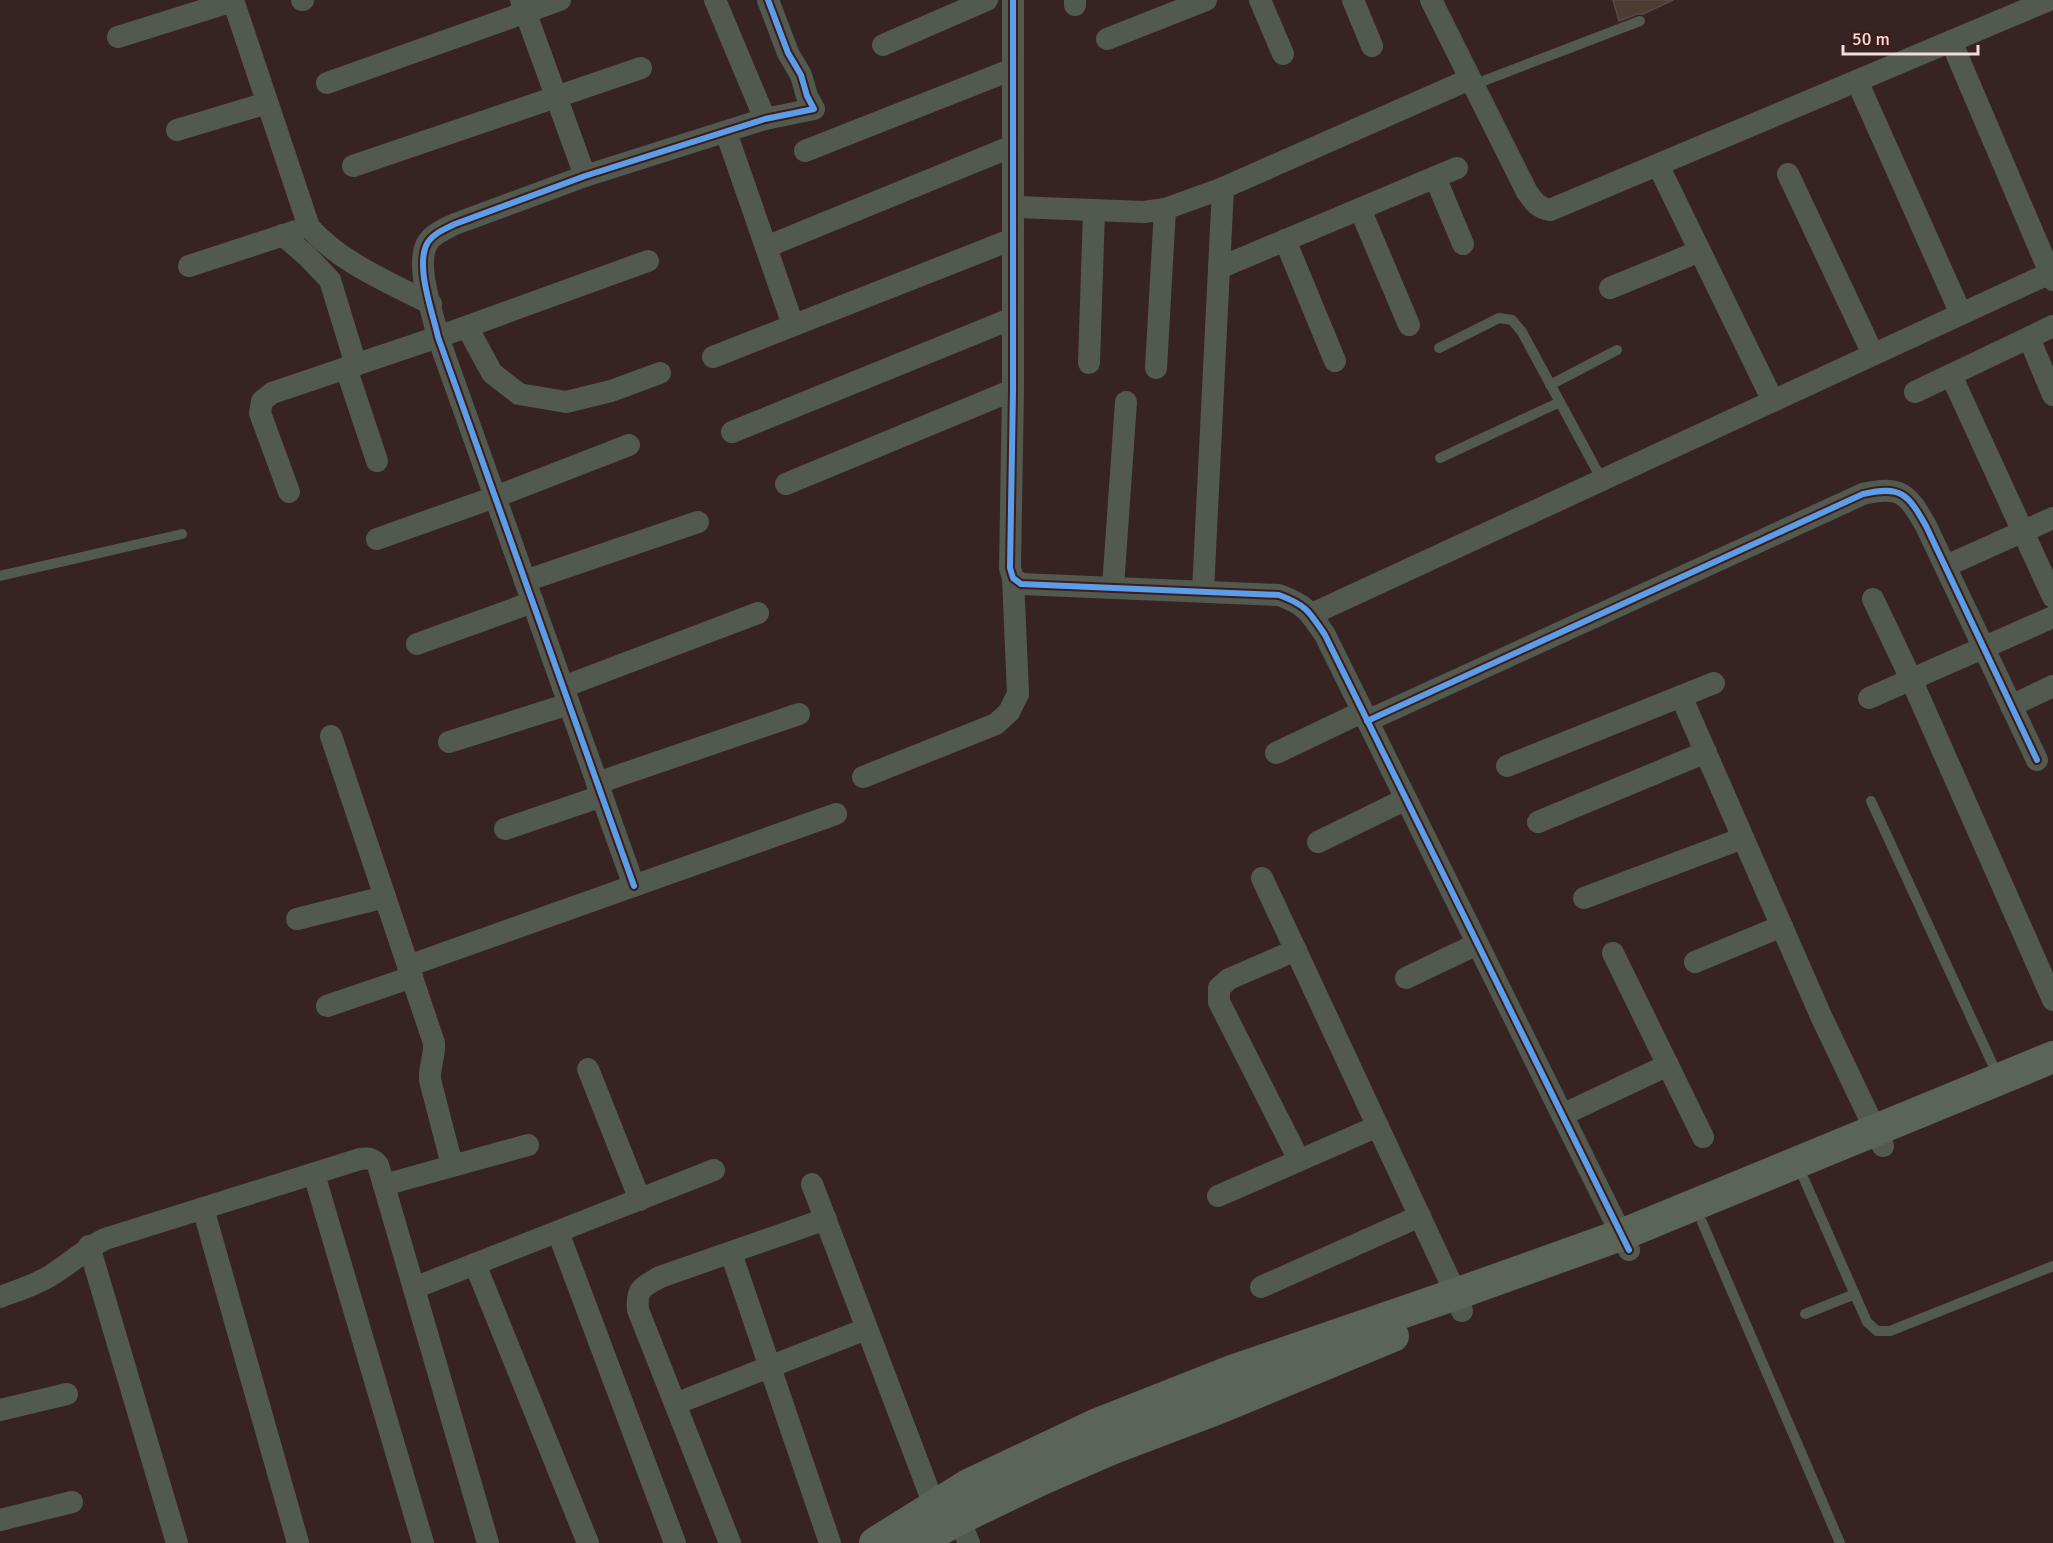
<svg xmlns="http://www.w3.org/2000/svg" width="2053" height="1543" viewBox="0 0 2053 1543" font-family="Signika,sans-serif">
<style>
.building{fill:#503a34;stroke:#5a4945;stroke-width:1.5}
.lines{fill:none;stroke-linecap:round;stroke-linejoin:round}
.service{stroke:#525a4f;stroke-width:10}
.minor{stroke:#525a4f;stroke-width:22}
.secondary{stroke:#5b6557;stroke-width:32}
.cycleway-casing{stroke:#3f1b19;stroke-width:10}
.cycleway{stroke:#5a9eea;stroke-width:6}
</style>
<rect width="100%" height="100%" fill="#372321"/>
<polygon class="building" points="1613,0 1673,0 1643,14 1637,14 1619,21"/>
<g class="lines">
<g class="service">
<polyline points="1473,85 1640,21"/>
<polyline points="1439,348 1499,318 1512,320 1522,332 1602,480"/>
<polyline points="1550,385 1617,350"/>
<polyline points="1440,458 1560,402"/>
<polyline points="0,576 182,534"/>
<polyline points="1871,801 1998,1076"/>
<polyline points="1804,1179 1867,1322 1877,1331 1890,1331 2053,1266"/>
<polyline points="1702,1222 1840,1543"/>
<polyline points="1805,1314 1855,1294"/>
</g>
<g class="minor">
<path d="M233 0 309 227C341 263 388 282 431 304"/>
<polyline points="302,0 303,0"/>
<polyline points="521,0 585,176"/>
<polyline points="715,0 765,119"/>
<path d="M1013 0V390L1010 568 1013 578 1021 584 1279 595C1306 605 1309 611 1325 635L1629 1250"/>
<polyline points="1260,0 1283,54"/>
<polyline points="1353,0 1372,46"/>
<path d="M1431 0 1527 192C1534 202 1538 208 1550 210L2049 0"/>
<polyline points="1075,5 1075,0"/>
<polyline points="118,37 233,1"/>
<polyline points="1107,39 1206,0"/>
<polyline points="1951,41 2053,280"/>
<polyline points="883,45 987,0"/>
<polyline points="1857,81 1961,314"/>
<polyline points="327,83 560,0"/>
<polyline points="177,130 267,103"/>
<polyline points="726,132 793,325"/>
<polyline points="805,151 1013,69"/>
<polyline points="1658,165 1773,401"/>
<polyline points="353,166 641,68"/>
<polyline points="1788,174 1873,354"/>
<polyline points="1435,177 1463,244"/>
<polyline points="1013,207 1144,212 1165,209 1223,188 1470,79"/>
<polyline points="1360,209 1409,325"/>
<polyline points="283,235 307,256 330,280 356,365"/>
<polyline points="1285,240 1335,361"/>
<polyline points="766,247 1013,146"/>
<polyline points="189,266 296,231"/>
<polyline points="1219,268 1457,168"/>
<polyline points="1610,288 1700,251"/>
<polyline points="467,327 492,373 519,394 566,402 611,391 660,373"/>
<polyline points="2029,338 2053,395"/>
<polyline points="713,357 1013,239"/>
<polyline points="1089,363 1094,211"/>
<polyline points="346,368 377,461"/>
<polyline points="1156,368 1165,209"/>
<polyline points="1951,375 2053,597"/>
<polyline points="1915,392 2053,326"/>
<polyline points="732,432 1013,318"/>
<polyline points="786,484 1013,390"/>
<polyline points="289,492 260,413 262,401 272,393 438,337 648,261"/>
<polyline points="377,539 495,497 629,445"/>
<polyline points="1946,566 2053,518"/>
<polyline points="525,581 698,522"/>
<polyline points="1113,587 1126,402"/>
<polyline points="1203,591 1223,188"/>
<polyline points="1873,599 1911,679 2053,1000"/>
<polyline points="1312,614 2050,273"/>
<polyline points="417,644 533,602"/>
<polyline points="563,687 758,613"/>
<polyline points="1681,696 1821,1016 1883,1146"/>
<polyline points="1869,698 2053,617"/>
<polyline points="2011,706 2053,686"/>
<path d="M1367 721 1863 494C1901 485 1908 494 1926 526L2037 760"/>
<path d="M331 736 434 1043C435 1056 429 1067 430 1080L452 1165"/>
<polyline points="449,742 569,704"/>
<polyline points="1276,753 1362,712"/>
<polyline points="1507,766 1714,683"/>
<polyline points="863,777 996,724 1009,712 1018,694 1013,578"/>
<polyline points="597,783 799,714"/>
<polyline points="1538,822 1706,752"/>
<polyline points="505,829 602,796"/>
<polyline points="1318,842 1406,799"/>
<polyline points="1262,878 1456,1294 1462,1311"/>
<path d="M634 886 438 337C433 313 414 264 428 242 434 233 445 229 455 224L585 176 765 119 814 109 807 96 801 75 788 53 768 0"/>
<polyline points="1584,898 1743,838"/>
<polyline points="297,919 385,897"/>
<polyline points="1296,950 1229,979 1219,988 1219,1002 1299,1160"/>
<polyline points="1613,953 1703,1137"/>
<polyline points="1695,962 1782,926"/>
<polyline points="408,966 836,814"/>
<polyline points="1406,978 1477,944"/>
<polyline points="327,1006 412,977"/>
<polyline points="588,1069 640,1200"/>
<polyline points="1562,1115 1668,1065"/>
<polyline points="314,1174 423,1543"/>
<polyline points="812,1184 939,1518"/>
<polyline points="384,1185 528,1145"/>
<polyline points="1218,1196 1378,1126"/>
<polyline points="203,1208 298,1543"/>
<polyline points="558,1232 675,1543"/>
<polyline points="89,1246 177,1543"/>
<polyline points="731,1253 830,1543"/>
<polyline points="475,1264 588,1543"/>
<polyline points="1261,1287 1420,1216"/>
<polyline points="414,1288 714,1170"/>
<path d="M0 1297C18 1290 37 1285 53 1274 71 1263 86 1248 105 1239L360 1159C369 1158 373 1158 378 1165L488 1543"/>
<polyline points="675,1404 866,1329"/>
<polyline points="0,1410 67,1394"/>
<polyline points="959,1519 969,1543"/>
<polyline points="0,1520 72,1502"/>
<path d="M730 1543 638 1310C636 1288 642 1288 660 1277L826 1219"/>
</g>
<g class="secondary">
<polyline points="875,1543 968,1485 1095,1425 1232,1371 1456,1294 1621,1235 2053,1057"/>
<polyline points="916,1543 959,1519 1042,1479 1111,1449 1219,1408 1393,1336"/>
</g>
<g class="cycleway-casing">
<g id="cycleway">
<path d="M1013 0V390L1010 568 1013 578 1021 584 1279 595C1306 605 1309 611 1325 635L1629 1250"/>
<path d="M1367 721 1863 494C1901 485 1908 494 1926 526L2037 760"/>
<path d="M634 886 438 337C433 313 414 264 428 242 434 233 445 229 455 224L585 176 765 119 814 109 807 96 801 75 788 53 768 0"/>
</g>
</g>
<use href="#cycleway" class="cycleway"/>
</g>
<path d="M1843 45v9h135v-9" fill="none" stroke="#f4dad8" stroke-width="3"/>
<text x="1852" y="45" font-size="18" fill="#f4dad8" stroke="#3f1b19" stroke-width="4.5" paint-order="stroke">50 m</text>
</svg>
